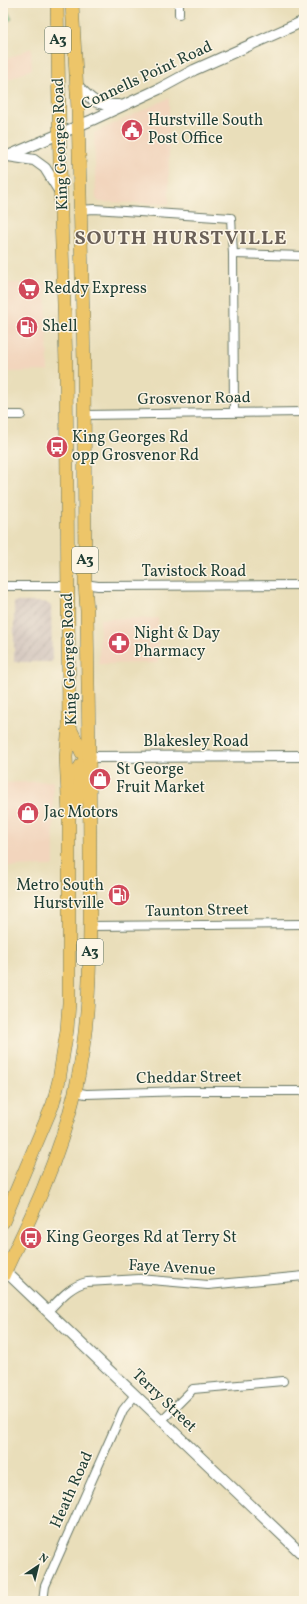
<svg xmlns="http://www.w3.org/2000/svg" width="307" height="1604" viewBox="0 0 307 1604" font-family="Vollkorn,serif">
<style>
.built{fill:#f2d5bd}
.industrial{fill:url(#industrial-furrows)}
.park{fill:url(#park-dots);stroke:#588c67}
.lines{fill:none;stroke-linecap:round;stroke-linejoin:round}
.minor-casing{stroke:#667563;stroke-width:10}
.tertiary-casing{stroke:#667563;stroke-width:12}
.trunk-casing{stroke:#667563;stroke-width:14}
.minor{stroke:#fff;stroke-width:8}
.tertiary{stroke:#fff;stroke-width:10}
.trunk{stroke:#edc569;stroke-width:13}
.labels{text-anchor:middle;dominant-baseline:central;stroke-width:3;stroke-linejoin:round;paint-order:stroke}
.shield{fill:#fcf5e5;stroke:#617469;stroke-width:1}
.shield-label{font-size:15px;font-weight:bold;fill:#1f3d34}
.street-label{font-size:16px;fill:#1f3d34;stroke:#fcf5e5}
.poi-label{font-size:16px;fill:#1f3d34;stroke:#fcf5e5;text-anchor:start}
.district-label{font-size:20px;font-weight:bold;letter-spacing:1px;fill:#6a6058;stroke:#fcf5e5}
</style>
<defs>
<pattern id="industrial-furrows" width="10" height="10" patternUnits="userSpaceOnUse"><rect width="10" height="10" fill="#cfc1ba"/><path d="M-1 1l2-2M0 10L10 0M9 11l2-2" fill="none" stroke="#a79e98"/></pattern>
<pattern id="park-dots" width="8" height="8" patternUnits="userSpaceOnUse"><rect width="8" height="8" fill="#90dc9a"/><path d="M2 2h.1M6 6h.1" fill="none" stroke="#75b47e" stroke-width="1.8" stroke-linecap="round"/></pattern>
</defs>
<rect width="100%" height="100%" fill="#fcf5e5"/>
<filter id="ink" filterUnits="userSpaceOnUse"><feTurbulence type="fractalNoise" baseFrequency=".025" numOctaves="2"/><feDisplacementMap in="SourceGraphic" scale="8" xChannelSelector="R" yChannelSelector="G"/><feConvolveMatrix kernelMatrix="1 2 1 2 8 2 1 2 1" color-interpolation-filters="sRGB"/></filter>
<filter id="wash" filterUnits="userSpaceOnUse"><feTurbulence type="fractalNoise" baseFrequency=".012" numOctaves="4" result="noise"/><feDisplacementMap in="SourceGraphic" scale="16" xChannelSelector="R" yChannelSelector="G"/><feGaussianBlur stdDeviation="0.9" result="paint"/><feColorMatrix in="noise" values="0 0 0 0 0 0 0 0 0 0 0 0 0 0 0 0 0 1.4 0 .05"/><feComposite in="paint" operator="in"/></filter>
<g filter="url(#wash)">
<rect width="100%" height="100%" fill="#e9deba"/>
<g class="built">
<polygon points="31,48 32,69 3,82 3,61"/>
<polygon points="169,98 169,204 99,202 96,198 94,133"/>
<polygon points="3,283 46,283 48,371 9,372 7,343 3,342"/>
<polygon points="158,618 158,663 99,664 100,619"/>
<polygon points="53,781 54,866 7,867 6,844 3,843 3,783"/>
</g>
<polygon class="industrial" points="14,602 45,602 51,606 52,662 14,662"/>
<polygon class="park" points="6,7 12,19 5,23 3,18 3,9"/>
</g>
<g filter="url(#ink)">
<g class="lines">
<g class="minor-casing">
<g id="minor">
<polyline points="179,14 179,3"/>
<polyline points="80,210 94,209 231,218 233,254 234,412"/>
<polyline points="233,254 304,256"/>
<polyline points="3,415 21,415"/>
<polyline points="84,415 304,412"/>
<polyline points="85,584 98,586 304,585"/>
<polyline points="3,586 68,586"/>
<polyline points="90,926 304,924"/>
<polyline points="75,1092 86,1094 185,1091 304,1091"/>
<path d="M48 1311C60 1299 70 1286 87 1282L140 1279 208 1285 304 1276"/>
<polyline points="162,1420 193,1389 283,1381"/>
<polyline points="43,1601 45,1586 123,1410 135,1395"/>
</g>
</g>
<g class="tertiary-casing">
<g id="tertiary">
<path d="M76 84C92 101 96 106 119 105"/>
<polyline points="8,156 34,160 45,168 60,192"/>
<polyline points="3,158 92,120 159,89 194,70 304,21"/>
<polyline points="89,757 304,756"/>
<polyline points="3,1269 304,1556"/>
</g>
</g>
<g class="trunk-casing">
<g id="trunk">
<polyline points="69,726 82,753 89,757"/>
<path d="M72 810C73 807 76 804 77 801 82 783 69 773 89 757"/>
<polyline points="3,1222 53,1104 59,1080 67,1030 69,1003 69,816 66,757 69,725 66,363 61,217 57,3"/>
<path d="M3 1276C16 1247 31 1218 43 1189 56 1157 67 1125 75 1092 92 1019 90 945 90 870 90 784 88 697 87 611L85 584 84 363 78 110 72 3"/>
</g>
</g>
<use href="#minor" class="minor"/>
<use href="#tertiary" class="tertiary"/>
<use href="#trunk" class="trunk"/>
</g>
</g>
<defs>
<g id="civic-disc" transform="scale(1.15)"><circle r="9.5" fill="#d1495b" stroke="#fcf5e5"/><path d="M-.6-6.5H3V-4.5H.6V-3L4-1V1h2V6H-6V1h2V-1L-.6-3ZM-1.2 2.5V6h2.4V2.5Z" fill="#fff"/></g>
<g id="supermarket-disc" transform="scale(1.15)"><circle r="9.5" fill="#d1495b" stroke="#fcf5e5"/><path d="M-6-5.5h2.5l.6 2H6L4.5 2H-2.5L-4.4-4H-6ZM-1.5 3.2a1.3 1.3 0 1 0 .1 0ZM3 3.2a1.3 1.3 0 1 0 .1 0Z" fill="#fff"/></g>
<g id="fuel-disc" transform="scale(1.15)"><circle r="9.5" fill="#d1495b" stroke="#fcf5e5"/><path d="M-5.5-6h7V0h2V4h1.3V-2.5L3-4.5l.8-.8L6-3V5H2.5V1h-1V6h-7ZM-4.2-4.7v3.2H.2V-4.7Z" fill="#fff"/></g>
<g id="bus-disc" transform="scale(1.15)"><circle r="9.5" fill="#d1495b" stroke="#fcf5e5"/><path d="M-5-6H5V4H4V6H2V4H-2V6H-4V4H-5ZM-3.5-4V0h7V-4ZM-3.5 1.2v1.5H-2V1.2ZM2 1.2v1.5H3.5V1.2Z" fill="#fff"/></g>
<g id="pharmacy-disc" transform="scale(1.15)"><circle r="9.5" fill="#d1495b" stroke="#fcf5e5"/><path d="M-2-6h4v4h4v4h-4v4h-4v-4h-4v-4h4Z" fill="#fff"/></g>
<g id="shop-disc" transform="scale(1.15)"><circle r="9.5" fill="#d1495b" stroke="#fcf5e5"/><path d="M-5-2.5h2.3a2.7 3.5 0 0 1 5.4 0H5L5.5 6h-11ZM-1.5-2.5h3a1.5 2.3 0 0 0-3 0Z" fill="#fff"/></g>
</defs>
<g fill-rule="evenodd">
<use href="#civic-disc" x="132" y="130"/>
<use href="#supermarket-disc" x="29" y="289"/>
<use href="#fuel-disc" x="27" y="327"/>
<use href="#bus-disc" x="57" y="447"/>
<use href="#pharmacy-disc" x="119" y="643"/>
<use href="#shop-disc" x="100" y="779"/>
<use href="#shop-disc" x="28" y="813"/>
<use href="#fuel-disc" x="119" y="895"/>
<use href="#bus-disc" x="31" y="1238"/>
</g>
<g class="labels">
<g class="shield">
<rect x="45" y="27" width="26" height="26" rx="3"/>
<rect x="72" y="547" width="26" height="26" rx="3"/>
<rect x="77" y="939" width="26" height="26" rx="3"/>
</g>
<g class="shield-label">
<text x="58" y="40">A3</text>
<text x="85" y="560">A3</text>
<text x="90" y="952">A3</text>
</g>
<g class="street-label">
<text transform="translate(147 76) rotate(-25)">Connells Point Road</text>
<text transform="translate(61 144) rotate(-92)">King Georges Road</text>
<text transform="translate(194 399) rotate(-1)">Grosvenor Road</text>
<text x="194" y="572">Tavistock Road</text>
<text transform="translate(70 659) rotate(-92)">King Georges Road</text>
<text x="196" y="742">Blakesley Road</text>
<text transform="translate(197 911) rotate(-1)">Taunton Street</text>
<text transform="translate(189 1078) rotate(-1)">Cheddar Street</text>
<text transform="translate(172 1268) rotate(3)">Faye Avenue</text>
<text transform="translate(164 1401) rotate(44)">Terry Street</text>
<text transform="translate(72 1490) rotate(-66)">Heath Road</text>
</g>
<g class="poi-label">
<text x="148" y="121">Hurstville South<tspan x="148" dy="18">Post Office</tspan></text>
<text x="44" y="289">Reddy Express</text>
<text x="42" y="327">Shell</text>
<text x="72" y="438">King Georges Rd<tspan x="72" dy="18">opp Grosvenor Rd</tspan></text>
<text x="134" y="634">Night &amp; Day<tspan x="134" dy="18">Pharmacy</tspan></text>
<text x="116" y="770">St George<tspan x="116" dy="18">Fruit Market</tspan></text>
<text x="44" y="813">Jac Motors</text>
<text x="104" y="886" text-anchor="end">Metro South<tspan x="104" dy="18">Hurstville</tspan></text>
<text x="46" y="1238">King Georges Rd at Terry St</text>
</g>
<g class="district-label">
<text x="181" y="239">SOUTH HURSTVILLE</text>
</g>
</g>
<rect width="307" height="1604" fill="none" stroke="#fcf5e5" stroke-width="16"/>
<g transform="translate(38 1566) rotate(35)" stroke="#fcf5e5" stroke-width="3" paint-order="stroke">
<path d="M0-3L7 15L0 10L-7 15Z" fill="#1f3d34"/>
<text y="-6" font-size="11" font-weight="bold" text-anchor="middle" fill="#1f3d34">N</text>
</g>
</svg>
